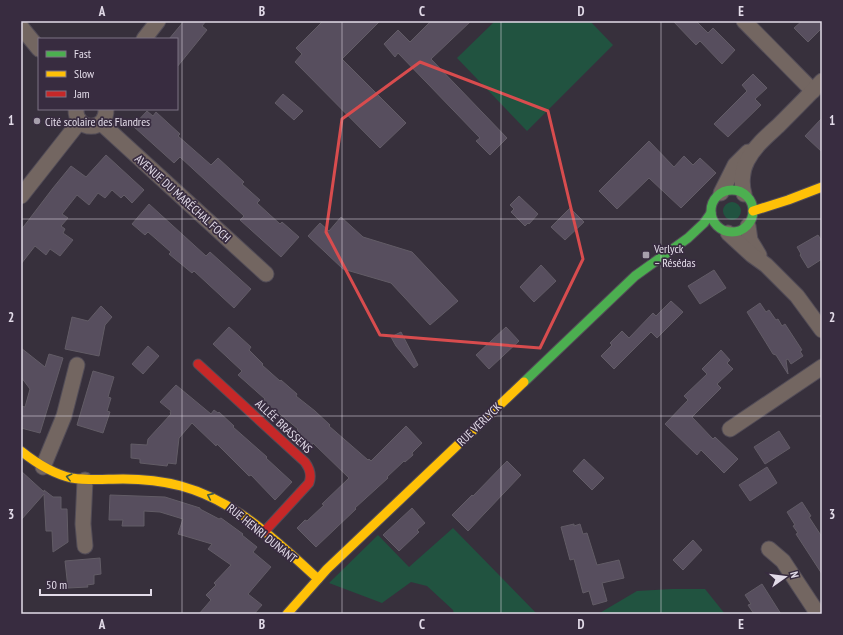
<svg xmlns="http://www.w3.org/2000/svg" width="843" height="635" viewBox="0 0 843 635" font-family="'PT Sans Narrow',sans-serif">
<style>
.green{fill:#215340}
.building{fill:#574e5e;stroke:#625c66}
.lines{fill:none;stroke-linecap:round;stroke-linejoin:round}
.street-casing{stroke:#524c57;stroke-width:17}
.fast-casing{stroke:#524c57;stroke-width:11}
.slow-casing{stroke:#524c57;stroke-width:11}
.jam-casing{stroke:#524c57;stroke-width:11}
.street{stroke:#736661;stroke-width:15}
.fast{stroke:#4caf50;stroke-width:9}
.slow{stroke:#ffc107;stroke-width:9}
.jam{stroke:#c62828;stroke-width:9}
.oneway{stroke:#3f5a46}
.marked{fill:none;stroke:#d84c4e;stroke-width:3;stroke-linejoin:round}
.grid{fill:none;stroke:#e2dbe8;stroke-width:1;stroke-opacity:0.55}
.poi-dot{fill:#a69fac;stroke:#382c40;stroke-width:1.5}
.labels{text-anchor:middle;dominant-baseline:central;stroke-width:3.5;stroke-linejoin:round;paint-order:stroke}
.poi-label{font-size:12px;fill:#e2dbe8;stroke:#382c40;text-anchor:start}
.street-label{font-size:12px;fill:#e2dbe8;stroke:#382c40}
.neatline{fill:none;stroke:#e2dbe8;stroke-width:1.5}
.grid-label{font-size:13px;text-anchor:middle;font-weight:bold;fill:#e2dbe8}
</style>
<rect width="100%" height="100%" fill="#37303c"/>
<g class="green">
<polygon points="495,21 590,21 613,45 527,131 457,58"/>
<circle cx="732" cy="211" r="9"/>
<polygon points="453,528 537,614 454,614 453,610 427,586 411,582 382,603 329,583 378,535 409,567"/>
<polygon points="672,589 705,589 725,614 598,614 637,591"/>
</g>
<g class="building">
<polygon points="184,21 206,21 202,26 207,30 177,67 177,39 169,39"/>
<polygon points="323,21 380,21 342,59 406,123 380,148 295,62 302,54 296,48"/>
<polygon points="431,21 471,21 431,59 507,138 490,155 476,141 480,138 427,83 398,53 395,57 384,44 398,30 410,42"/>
<polygon points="673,21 696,21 708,33 713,28 735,50 722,64 700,41 696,45"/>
<polygon points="802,21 822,21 822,28 808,42 794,28"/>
<polygon points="753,74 767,88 755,99 761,105 728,137 714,124 747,91 742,85"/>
<polygon points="283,94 303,111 294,120 275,103"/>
<polygon points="147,111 153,116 156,112 180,134 178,136 211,165 218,158 244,182 242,184 260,200 257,203 280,224 282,222 299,237 281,257 240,220 244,216 180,157 174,163 133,126"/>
<polygon points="822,118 822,152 805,136"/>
<polygon points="649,141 674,167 684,156 693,165 700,158 716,173 681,208 649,178 617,209 599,191"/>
<polygon points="106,155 144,190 132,203 124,195 121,198 112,190 105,198 98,193 89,205 77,195 62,214 68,218 61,226 65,229 63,233 73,240 60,256 50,249 46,255 35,246 21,264 21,230 53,188 71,166 86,177"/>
<polygon points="519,196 538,214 529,224 528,223 525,226 511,212 514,209 510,205"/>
<polygon points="149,204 206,256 210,252 251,289 234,308 194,271 192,273 169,254 171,252 148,232 145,235 132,224"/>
<polygon points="570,208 584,222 565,240 551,227"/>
<polygon points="341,217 363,237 412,252 458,301 430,325 391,283 343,269 308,236 320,223 329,231"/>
<polygon points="818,235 822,241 822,259 808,268 800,255 801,254 797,247"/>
<polygon points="541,265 556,281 534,302 520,287"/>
<polygon points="714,270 726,288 700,304 688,286"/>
<polygon points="671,301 683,312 657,338 651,332 614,369 601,356 612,345 610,343 622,331 629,338 653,313 656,316"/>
<polygon points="760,303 766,312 769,310 776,320 778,319 782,326 785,324 802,350 800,351 803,356 791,364 788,359 786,360 788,374 776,355 773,354 747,312"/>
<polygon points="101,306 112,317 105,325 99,356 65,349 72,317 88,321"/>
<polygon points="229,327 251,347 249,350 263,364 262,365 280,381 281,380 297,394 296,396 315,411 330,425 329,426 368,460 369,459 371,461 406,426 422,443 412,453 413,455 405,462 404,461 387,477 388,478 355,508 356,509 316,547 297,528 305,520 307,521 324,505 322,504 349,478 313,443 312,445 297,430 298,429 263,400 265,399 238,375 242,371 213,344"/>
<polygon points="506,327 519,341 489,369 476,355"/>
<polygon points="401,332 418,365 414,368 396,346 391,337"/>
<polygon points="148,346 159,356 143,374 132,364"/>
<polygon points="21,348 45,367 49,354 63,358 40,433 21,428 21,406 25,407 30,389 21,377"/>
<polygon points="721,350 730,360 727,363 733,369 717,384 721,388 692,417 713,439 715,437 738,459 724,473 701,450 697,455 665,424 688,400 684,396 707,374 702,369"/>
<polygon points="93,371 114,377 108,397 111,398 107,411 110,412 103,433 77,425"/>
<polygon points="176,385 211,414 214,410 218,413 219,412 234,426 233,427 267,457 266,458 292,482 275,500 251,475 249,476 217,444 216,446 192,423 179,438 176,464 168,463 167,466 140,463 140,459 131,458 131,444 147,445 148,439 171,414 170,413 171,411 160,402"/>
<polygon points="779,431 790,448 765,464 754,447"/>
<polygon points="584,459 604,478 592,490 573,471"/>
<polygon points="507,461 521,475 468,531 452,515 472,495 473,496"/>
<polygon points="767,467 777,483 750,501 739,485"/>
<polygon points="21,471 44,492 44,490 53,497 61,497 61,509 67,509 68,542 53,552 52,531 46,531 44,494 21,520"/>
<polygon points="110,495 165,497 200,508 200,509 219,519 221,518 243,534 242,535 257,547 253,552 271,567 248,594 262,605 254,614 199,614 211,600 206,595 216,585 214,583 231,565 208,549 212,544 178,534 183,519 160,512 144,511 144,526 122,526 123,520 109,520"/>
<polygon points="802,502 811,516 809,517 822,537 822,574 796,534 798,533 793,526 795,525 787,512"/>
<polygon points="412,508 425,523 417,530 419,532 399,551 383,535"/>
<polygon points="574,524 574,526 580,524 583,534 587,533 597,565 619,560 624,578 602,583 607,601 593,605 589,591 583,593 574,559 570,560 561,527"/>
<polygon points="693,540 702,550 683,570 673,560"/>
<polygon points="100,558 101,574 94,575 94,584 87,585 88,587 68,588 65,561"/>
<polygon points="762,584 781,614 754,614 748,605 751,604 745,595"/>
</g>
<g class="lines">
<g class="street-casing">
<g id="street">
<polyline points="744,21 813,91"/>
<polyline points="21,27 39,49"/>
<polyline points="144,39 158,21"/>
<path d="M76 109C75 132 107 132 106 109"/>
<polyline points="101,123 266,274"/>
<polyline points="721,193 735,165 748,152"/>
<path d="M744 194C741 184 742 170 747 161 754 147 767 136 778 126 793 111 808 96 822 81"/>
<polyline points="21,196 80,121"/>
<polyline points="748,226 750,240 759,255"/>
<polyline points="728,233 752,255 766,265 797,296 822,330"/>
<polyline points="730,429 822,367"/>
<polyline points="43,467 64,416 77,365"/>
<polyline points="85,480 83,524 85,546"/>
<polyline points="769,549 783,561 818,614"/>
</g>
</g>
<g class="fast-casing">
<g id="fast">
<circle cx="732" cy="211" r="21"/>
<polyline points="524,382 635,276 688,238 704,223 711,213"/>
</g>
</g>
<g class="slow-casing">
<g id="slow">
<polyline points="753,211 788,200 822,187"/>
<path d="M21 451C36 463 53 474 72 478 89 481 106 479 123 479 142 479 162 481 181 486 236 501 277 541 318 579"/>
<polyline points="287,614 327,569 524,382"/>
</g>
</g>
<g class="jam-casing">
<path id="jam" d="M198 364 305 462C310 469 312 475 309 483L264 532"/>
</g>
<use href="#street" class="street"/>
<use href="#fast" class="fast"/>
<use href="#slow" class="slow"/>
<use href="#jam" class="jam"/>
</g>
<defs><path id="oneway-chevron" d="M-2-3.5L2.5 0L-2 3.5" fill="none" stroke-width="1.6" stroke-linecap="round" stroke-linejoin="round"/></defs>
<g class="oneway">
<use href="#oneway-chevron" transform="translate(69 477) rotate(-166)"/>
<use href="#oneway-chevron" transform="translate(210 496) rotate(-156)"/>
</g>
<path class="marked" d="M420 62 548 111 583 259 540 348 380 335 326 232 342 119Z"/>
<path class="grid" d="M182 21V614M342 21V614M501 21V614M661 21V614M21 219H822M21 416H822"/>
<g class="poi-dot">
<circle cx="37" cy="121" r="4"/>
<rect x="642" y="251" width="8" height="8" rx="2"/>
</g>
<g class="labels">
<g class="poi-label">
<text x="45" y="121">Cité scolaire des Flandres</text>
<text x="654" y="248">Verlyck<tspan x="654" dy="14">– Résédas</tspan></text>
</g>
<g class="street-label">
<text transform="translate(183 198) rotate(42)">AVENUE DU MARÉCHAL FOCH</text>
<text transform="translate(479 424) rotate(-44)">RUE VERLYCK</text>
<text transform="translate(284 426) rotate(43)">ALLÉE BRASSENS</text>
<text transform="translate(262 533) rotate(39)">RUE HENRI DUNANT</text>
</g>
</g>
<rect width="843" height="635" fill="none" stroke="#382c40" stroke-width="44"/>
<rect x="38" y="38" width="140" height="72" fill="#382c40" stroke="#7c7283"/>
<rect x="46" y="51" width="20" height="6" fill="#4caf50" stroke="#7c7283"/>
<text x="74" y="58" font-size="12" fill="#e2dbe8">Fast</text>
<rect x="46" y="71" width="20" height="6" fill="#ffc107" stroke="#7c7283"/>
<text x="74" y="78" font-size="12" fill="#e2dbe8">Slow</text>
<rect x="46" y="91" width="20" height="6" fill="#c62828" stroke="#7c7283"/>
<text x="74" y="98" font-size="12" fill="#e2dbe8">Jam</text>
<g transform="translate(785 577) rotate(76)" stroke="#382c40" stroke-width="3" paint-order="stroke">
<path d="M0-3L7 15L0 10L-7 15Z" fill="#e2dbe8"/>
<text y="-6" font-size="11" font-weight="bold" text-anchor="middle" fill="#e2dbe8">N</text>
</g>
<path d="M40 589v6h111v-6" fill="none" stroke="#e2dbe8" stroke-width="2"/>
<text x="46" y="589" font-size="12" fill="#e2dbe8" stroke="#382c40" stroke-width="3" paint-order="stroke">50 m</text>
<rect x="22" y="22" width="799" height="591" class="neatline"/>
<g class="grid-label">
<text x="102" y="16">A</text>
<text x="262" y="16">B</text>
<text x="422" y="16">C</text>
<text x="581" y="16">D</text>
<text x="741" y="16">E</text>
<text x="11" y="125">1</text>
<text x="832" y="125">1</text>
<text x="11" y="322">2</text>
<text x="832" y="322">2</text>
<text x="11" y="519">3</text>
<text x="832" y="519">3</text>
<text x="102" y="629">A</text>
<text x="262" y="629">B</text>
<text x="422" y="629">C</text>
<text x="581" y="629">D</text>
<text x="741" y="629">E</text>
</g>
</svg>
